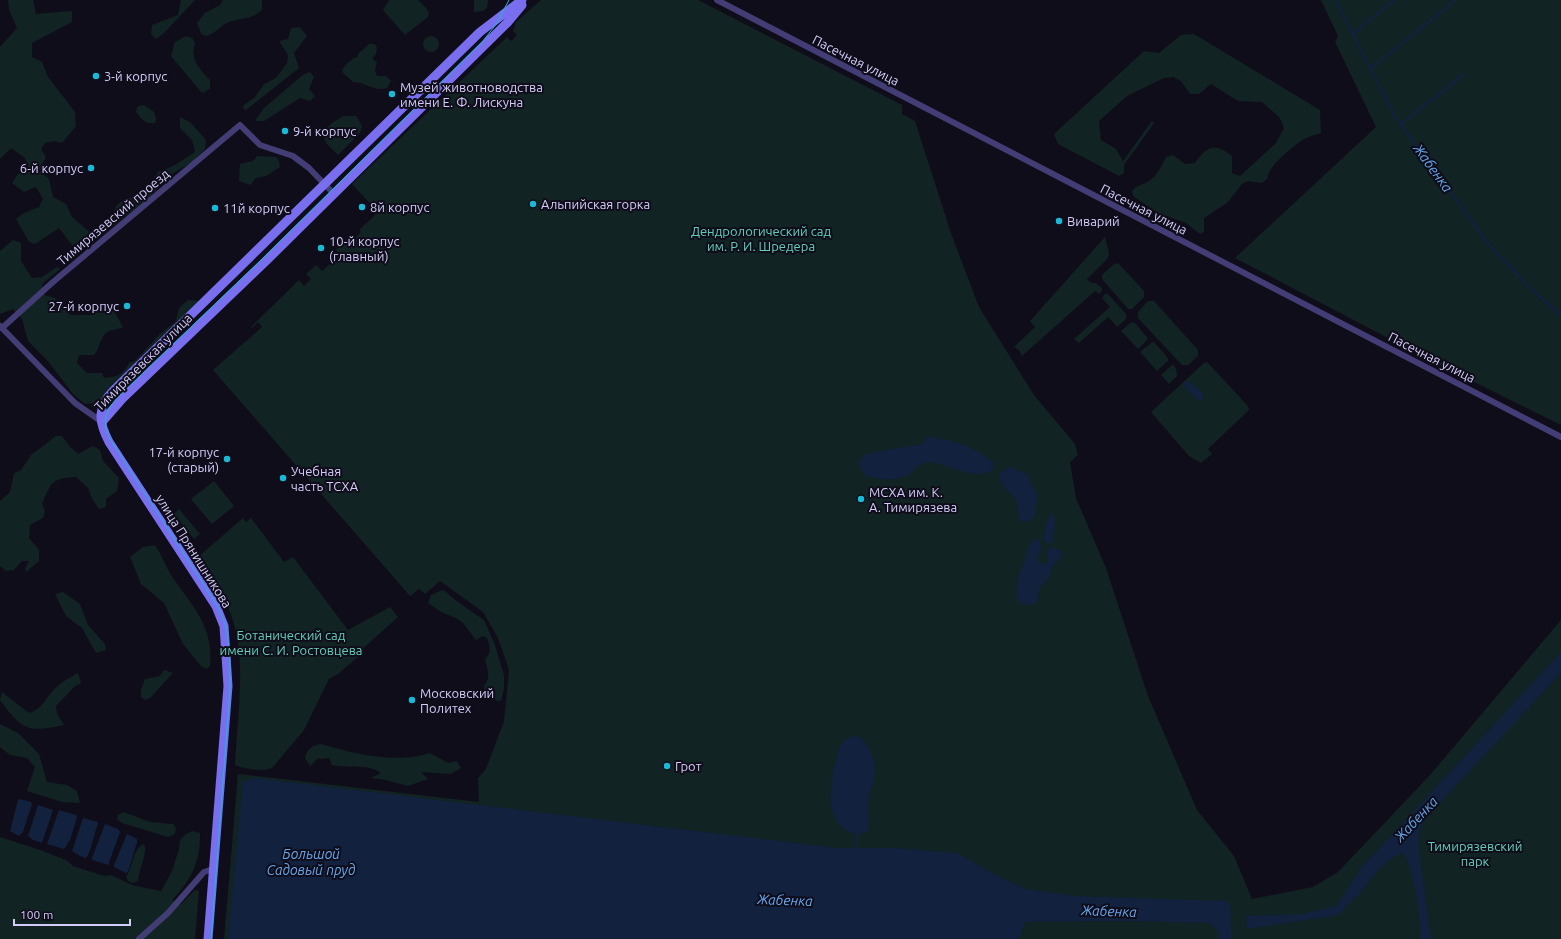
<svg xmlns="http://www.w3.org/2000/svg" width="1561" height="939" viewBox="0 0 1561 939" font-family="Ubuntu,sans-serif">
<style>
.green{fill:#112323}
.water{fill:#12213d}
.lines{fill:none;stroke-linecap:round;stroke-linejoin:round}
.stream{stroke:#12213d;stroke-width:2.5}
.street{stroke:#423d74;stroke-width:6}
.secondary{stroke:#786eee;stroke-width:9}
.tram{stroke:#19b9d7;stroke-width:1}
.poi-dot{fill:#19b9d7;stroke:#100d1a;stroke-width:1.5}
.labels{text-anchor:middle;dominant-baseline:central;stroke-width:4;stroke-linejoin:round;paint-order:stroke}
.street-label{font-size:13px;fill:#d3ccf9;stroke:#100d1a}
.poi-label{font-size:13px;fill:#d3ccf9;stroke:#100d1a;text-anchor:start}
.park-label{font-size:13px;fill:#61cfba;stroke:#100d1a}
.water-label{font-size:14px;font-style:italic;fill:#66a6ed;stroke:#100d1a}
</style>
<rect width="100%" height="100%" fill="#100d1a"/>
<g class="green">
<polygon points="8,0 33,0 36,14 72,11 72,22 32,43 32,57 42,62 48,77 75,112 76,126 62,143 54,141 45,143 41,149 46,157 39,170 49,179 53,197 66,204 72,217 93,235 89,246 80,251 75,249 59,228 35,244 29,242 16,219 24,213 39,207 43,199 36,187 24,192 12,183 18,174 29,166 24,157 11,148 0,159 0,47 17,28 9,10"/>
<polygon points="181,0 195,0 163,34 156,39 151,34 152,25 178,15"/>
<path d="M223 0H262V10C251 20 243 17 229 22 221 25 216 33 207 36L201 34 197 23 205 13 220 5Z"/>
<polygon points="389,0 418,0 426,8 429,13 428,17 405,35 383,10"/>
<polygon points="474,0 488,0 487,8 483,11 474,12"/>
<polygon points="541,0 698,0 902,105 902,114 915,121 951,233 979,307 1034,395 1075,444 1078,455 1070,462 1076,498 1106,568 1148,696 1197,810 1234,856 1252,899 1313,887 1338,872 1430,775 1561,620 1561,939 224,939 238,774 479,802 478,778 486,769 504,721 509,670 498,638 483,612 440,581 425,594 419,589 410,596 213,370 262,327 258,322 252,328 251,327 299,280 304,286 311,279 306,274 316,265 322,271 340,255 336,250 346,241 350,245 357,239 356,237 361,232 359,230 378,212 352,184 507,37 511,41 517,35 513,31 516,22"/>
<polygon points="1321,0 1561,0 1561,425 1426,358 1235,258 1376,127 1335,42 1338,36"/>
<polygon points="300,27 307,36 294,53 299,68 246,110 243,108 244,105 255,97 264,84 276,78 287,63 288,55 279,41 288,39 291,28"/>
<path d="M1194 34 1320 110 1321 133C1316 135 1310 136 1306 138 1294 145 1268 166 1267 179L1262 183 1248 181 1242 184 1228 202 1204 218V232L1200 234 1186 223 1158 213 1133 196 1132 191C1137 185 1143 185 1149 181 1157 176 1162 165 1166 157L1173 155 1185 164 1195 163C1206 147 1215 142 1232 156V173L1240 176 1276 143 1284 128 1280 118 1262 102 1238 101 1211 84 1199 94H1190L1181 81 1173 77 1164 78 1127 96 1099 121 1101 140 1116 149 1123 161 1152 121 1154 123 1124 165V173L1119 176 1058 144 1054 134 1144 51 1159 53 1181 35Z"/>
<path d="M186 36 192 38 195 43C190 60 199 68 210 80V89L202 93 171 56 175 42Z"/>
<circle cx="431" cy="44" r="8"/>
<path d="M369 44H374L377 47 376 54 372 58 377 63 375 70 377 76H386L391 81 387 88C373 92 366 82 353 82L343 73 342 70C347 64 351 58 358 57V54Z"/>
<polygon points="310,72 314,77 309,89 315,96 310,101 300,98 264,121 255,121 264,108 304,74"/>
<path d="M144 105 154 112 156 118 155 123C145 124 142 120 136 112L138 106Z"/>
<polygon points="343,116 356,116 362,126 360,133 338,155 326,143 322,132 332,123"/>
<polygon points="180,117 190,122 206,140 205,149 192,162 170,175 146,201 109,229 104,227 113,217 116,206 122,201 144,192 158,172 175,165 195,152 192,140 180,128"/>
<polygon points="257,156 276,157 279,161 280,167 266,176 256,178 250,185 239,181 240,164 253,161"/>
<polygon points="1105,237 1109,253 1108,258 1087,279 1091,283 1096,283 1102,288 1102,291 1099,294 1095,291 1022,356 1019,350 1014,347 1035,327 1030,321"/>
<path d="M13 240 21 243V261L32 278 42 277 57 267 60 269 42 284 44 295 55 298 70 315H92L97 306 100 305 114 311 123 327C118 330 111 329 107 332 100 337 100 348 94 355H79L77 363 87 373H102L104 378C117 377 123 375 129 363L136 360 160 334 176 321 179 308 188 300 201 301 105 397 95 403 85 404 73 394 47 360 28 341 22 319 13 309 0 314V251Z"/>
<polygon points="1118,263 1144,291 1144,297 1132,309 1128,309 1102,279 1102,275 1114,264"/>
<polygon points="1105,294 1108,294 1126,314 1126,319 1117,327 1108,317 1079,343 1074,339 1110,307 1102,298"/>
<polygon points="1148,301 1154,301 1198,350 1198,356 1188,365 1182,365 1138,318 1138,312"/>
<polygon points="1134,322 1147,337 1147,340 1138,349 1121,331 1130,323"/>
<polygon points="1154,342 1168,358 1168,361 1157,371 1140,352 1151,343"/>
<polygon points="1207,362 1248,406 1249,410 1208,449 1212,454 1201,463 1189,456 1151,412 1204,363"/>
<polygon points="1173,364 1176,369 1177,376 1169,384 1161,375"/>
<path d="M56 436H62L70 447 78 454 93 446 100 450 103 461 119 478 117 491 106 499V507L99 509 92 499 88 488 76 477C51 478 51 483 42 504L45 511 43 518 30 525 29 538 39 550V561L26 572 25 569 29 561H22L14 570 6 571 0 566V501L10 492 14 473 21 470 31 455Z"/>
<polygon points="214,481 234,506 212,524 191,499"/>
<polygon points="179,509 200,534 194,539 174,514"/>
<path d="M243 518 246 522 251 518 284 562 293 557 348 630 390 607 398 617 358 653V657L338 674 329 679 304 730 272 768C262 772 244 769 235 765 237 721 246 666 234 624 227 599 212 578 198 557Z"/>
<path d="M155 545C162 555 166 568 173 578 193 607 214 627 210 666L206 669 201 666 183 644 164 603 141 584 130 557 143 547Z"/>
<path d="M442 590 445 591 455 600 484 620 495 645 504 675V689L501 701H497L484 690V686C491 677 488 671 485 660 492 651 490 647 487 638L483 636 476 640 463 623 456 618 441 612 428 603 431 595Z"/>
<polygon points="63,592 80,604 88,625 105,644 106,650 96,653 82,628 66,616 55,594"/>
<polygon points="164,670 173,673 150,698 145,700 141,697 141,690 145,679 160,676"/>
<path d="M78 673 81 683 74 687 56 706 57 714 64 725C27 733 22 730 0 700L2 692 29 713C41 709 42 704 50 694 57 685 68 678 78 673Z"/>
<polygon points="0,724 18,733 39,754 47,782 67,785 77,791 80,803 62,802 27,791 35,767 27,758 10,755 0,747"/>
<path d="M321 744C355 754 395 764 430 753L448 763 457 761 461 768 451 774 421 772 428 779 408 786 386 780 371 778 381 773C368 763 347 769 332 765L329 758 317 759 310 766 305 758C307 749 311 746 321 744Z"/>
<polygon points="124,812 150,822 173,824 176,827 175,834 168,837 122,823 117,819 118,815"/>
<path d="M192 831 200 833C201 860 191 881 172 900L181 904 195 890 199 891 195 939H0V837L40 850 66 860 73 866 104 876 111 875 132 885 161 891 172 871 179 849 180 840 186 834Z"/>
<path d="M143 844 145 846C146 858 139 869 138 881L133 883 128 881 126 877C134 866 131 852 143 844Z"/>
</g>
<g class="water">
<polygon points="1188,381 1203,393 1202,400 1198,400 1185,387 1185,382"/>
<path d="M927 436C957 442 969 444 993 462L994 469C976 482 954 466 935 463 917 460 917 471 906 476 893 482 878 479 866 476L858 464 865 454 922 444Z"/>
<polygon points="1010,467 1027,474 1037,495 1035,516 1030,521 1020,521 1016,499 1001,484 999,474"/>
<polygon points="1052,512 1055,522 1052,543 1046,543 1043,539 1047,521"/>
<path d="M1034 539 1038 540 1042 547 1037 558 1039 563 1045 564 1048 561 1047 552 1051 547 1061 551 1062 557 1053 565 1048 579 1039 588 1037 603 1024 605 1017 600C1015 584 1019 574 1025 559 1028 551 1027 546 1034 539Z"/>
<path d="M1561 652V673L1425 819 1419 833V851L1431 939H1420C1421 921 1414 865 1402 853L1392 858 1380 868 1360 893 1338 915 1247 929 1246 916 1302 914 1336 906 1361 868Z"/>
<path d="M855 735C869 742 876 760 875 775 874 784 869 791 869 800 868 811 869 820 868 831L857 835 847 831 837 822 830 805 832 777 839 747 845 740Z"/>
<polygon points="254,778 838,848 894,848 957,853 995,875 1026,889 1073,896 1227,901 1230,906 1232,939 1218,939 1218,931 1209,923 1124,921 1025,922 1019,939 228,939 243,782"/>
<polygon points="20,799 31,802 32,804 23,832 19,836 10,831 18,800"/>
<polygon points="38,805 53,810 42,843 33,840 28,836"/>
<polygon points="59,810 76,815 77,817 70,840 64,849 47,844"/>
<path d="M83 818 98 822V824C94 833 91 853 86 858L80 856 72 851Z"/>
<polygon points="105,824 118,829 120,832 108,865 92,860 92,858"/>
<polygon points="127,834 137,839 137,842 128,872 126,873 114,867 114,865"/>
</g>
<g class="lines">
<g class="stream">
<polyline points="1335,0 1396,118 1489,245 1536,294 1561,315"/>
<polyline points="1352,34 1395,0"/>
<polyline points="1370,69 1456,0"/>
<polyline points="1401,124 1463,75"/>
<polyline points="856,848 857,835"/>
</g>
<g class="street">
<polyline points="717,0 1561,437"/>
<polyline points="0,326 75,403 102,422"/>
<polyline points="2,328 53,282 240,125 260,145 293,156 309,168 334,194"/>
<polyline points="139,939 168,913 204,872 213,869"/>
</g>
<g class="secondary">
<polyline points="102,422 122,399 268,259 507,23 522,5"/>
<path d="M208 939 228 686 224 626 216 606 109 442C98 421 97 407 114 390L480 32 522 0"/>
</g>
<path class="tram" d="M211 939 230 689C230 662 231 631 218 607L110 439C101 420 106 410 119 396L258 263 483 41 497 23 509 0"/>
</g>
<g class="poi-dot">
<circle cx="96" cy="76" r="4"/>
<circle cx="392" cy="94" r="4"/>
<circle cx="285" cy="131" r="4"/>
<circle cx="91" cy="168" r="4"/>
<circle cx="533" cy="204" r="4"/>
<circle cx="362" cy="207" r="4"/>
<circle cx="215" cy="208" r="4"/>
<circle cx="1059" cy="221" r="4"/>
<circle cx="321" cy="248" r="4"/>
<circle cx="127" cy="306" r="4"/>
<circle cx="227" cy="459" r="4"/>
<circle cx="283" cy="478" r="4"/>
<circle cx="861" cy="499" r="4"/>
<circle cx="412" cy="700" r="4"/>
<circle cx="667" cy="766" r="4"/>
</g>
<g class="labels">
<g class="street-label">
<text transform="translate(856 60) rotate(27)">Пасечная улица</text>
<text transform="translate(1144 209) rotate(27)">Пасечная улица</text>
<text transform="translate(113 217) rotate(-40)">Тимирязевский проезд</text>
<text transform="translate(1432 357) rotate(27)">Пасечная улица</text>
<text transform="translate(143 362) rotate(-45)">Тимирязевская улица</text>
<text transform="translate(194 551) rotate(58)">улица Прянишникова</text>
</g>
<g class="poi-label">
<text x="104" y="76">3-й корпус</text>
<text x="400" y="87">Музей животноводства<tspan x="400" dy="15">имени Е. Ф. Лискуна</tspan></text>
<text x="293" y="131">9-й корпус</text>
<text x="83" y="168" text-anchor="end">6-й корпус</text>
<text x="541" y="204">Альпийская горка</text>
<text x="370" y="207">8й корпус</text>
<text x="223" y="208">11й корпус</text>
<text x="1067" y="221">Виварий</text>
<text x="329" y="241">10-й корпус<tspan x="329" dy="15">(главный)</tspan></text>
<text x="119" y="306" text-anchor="end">27-й корпус</text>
<text x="219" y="452" text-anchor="end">17-й корпус<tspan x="219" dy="15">(старый)</tspan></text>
<text x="291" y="471">Учебная<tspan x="291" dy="15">часть ТСХА</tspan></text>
<text x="869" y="492">МСХА им. К.<tspan x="869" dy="15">А. Тимирязева</tspan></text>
<text x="420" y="693">Московский<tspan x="420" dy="15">Политех</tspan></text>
<text x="675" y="766">Грот</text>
</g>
<g class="park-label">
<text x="761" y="231">Дендрологический сад<tspan x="761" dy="15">им. Р. И. Шредера</tspan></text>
<text x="291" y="635">Ботанический сад<tspan x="291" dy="15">имени С. И. Ростовцева</tspan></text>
<text x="1475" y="846">Тимирязевский<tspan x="1475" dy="15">парк</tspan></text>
</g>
<g class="water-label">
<text transform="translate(1433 168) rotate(54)">Жабенка</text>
<text transform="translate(1416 819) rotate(-47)">Жабенка</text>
<text x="311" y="854">Большой<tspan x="311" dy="16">Садовый пруд</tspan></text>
<text transform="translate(785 900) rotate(2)">Жабенка</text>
<text transform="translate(1109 911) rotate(2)">Жабенка</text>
</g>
</g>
<path d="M14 919v6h116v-6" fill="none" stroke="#d3ccf9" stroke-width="2"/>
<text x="20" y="919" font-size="12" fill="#d3ccf9" stroke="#100d1a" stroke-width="3" paint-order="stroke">100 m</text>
</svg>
